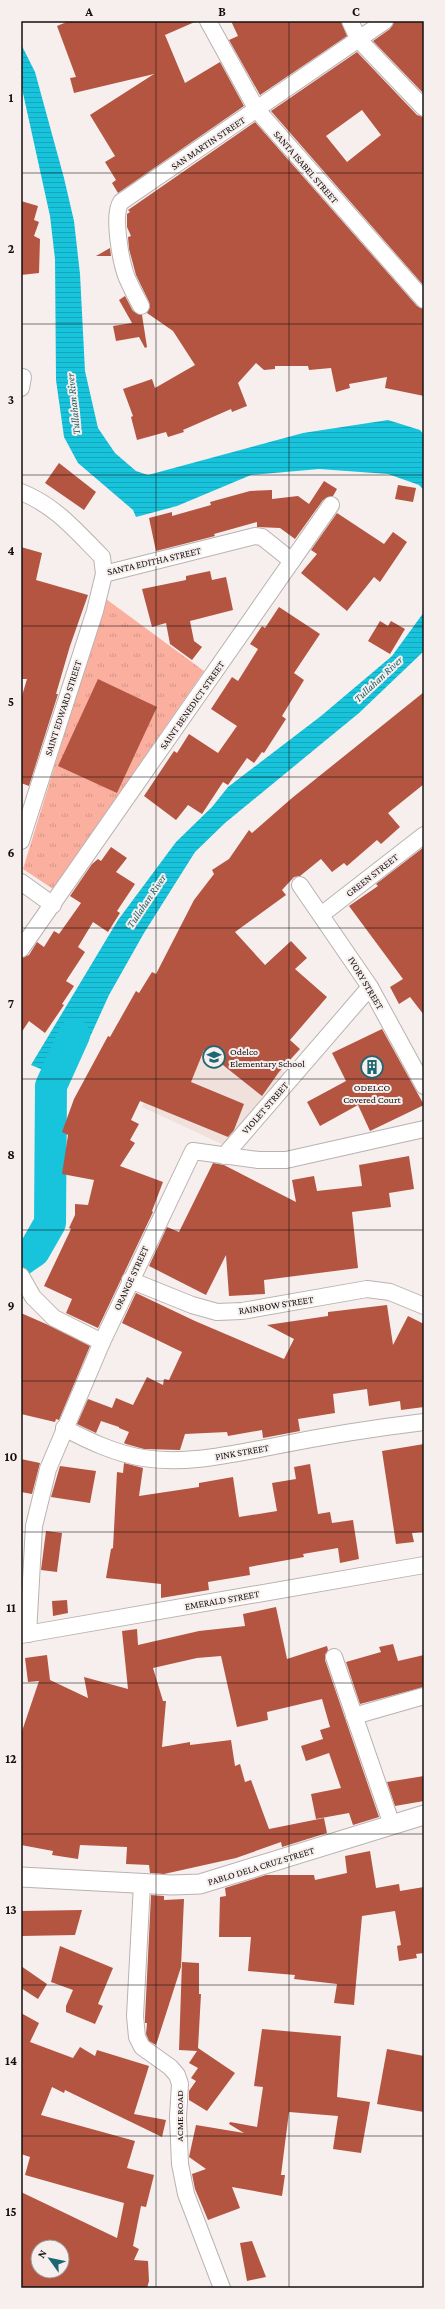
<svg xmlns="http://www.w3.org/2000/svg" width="445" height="2309" viewBox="0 0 445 2309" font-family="'Crimson Pro',serif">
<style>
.built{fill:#f1e1dd}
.park{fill:url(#park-tufts)}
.water{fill:url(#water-rules)}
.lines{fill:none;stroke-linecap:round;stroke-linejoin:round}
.river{stroke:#17c4dc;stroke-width:32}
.building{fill:#b45542;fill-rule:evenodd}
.minor-casing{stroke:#b9b2b0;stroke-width:18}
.tertiary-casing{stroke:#b9b2b0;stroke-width:21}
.minor{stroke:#fff;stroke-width:16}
.tertiary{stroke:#fff;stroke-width:19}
.grid{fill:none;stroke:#12100f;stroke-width:1;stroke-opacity:0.55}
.labels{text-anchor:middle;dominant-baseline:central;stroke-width:4;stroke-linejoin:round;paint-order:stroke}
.street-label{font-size:10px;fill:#12100f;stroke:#f6efed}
.poi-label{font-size:10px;fill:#12100f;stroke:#f6efed;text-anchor:start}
.water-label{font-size:11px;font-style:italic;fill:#1e5b65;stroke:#f6efed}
.neatline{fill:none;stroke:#12100f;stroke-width:1.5}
.grid-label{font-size:13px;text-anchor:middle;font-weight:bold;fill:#12100f}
</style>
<defs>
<pattern id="park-tufts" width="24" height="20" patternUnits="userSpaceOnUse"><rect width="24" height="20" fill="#fbaf9f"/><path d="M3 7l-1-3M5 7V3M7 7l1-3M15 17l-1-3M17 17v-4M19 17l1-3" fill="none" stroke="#d69688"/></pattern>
<pattern id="water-rules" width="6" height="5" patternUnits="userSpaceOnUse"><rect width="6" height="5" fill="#17c4dc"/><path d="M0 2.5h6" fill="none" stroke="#14a7bc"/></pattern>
</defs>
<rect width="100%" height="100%" fill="#f6efed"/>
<polygon class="built" points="209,946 245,1040 286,1074 226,1146 142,1107"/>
<polygon class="park" points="106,599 204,671 53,889 23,869"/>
<g class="water">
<polygon points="21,44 35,72 64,178 74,221 80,274 85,371 98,428 115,453 136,471 148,475 303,433 388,420 420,430 424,435 424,490 419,485 388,474 319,469 251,475 177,506 136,517 133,510 78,463 64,437 56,380 55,259 50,216 21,84"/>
<polygon points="424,612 424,651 359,713 225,823 195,852 144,933 109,995 70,1081 31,1065 118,920 176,842 212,807 228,787 321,716 392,656"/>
</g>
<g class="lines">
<polyline class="river" points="21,1260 34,1251 50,1223 51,1086 74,1035"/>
</g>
<g class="building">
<polygon points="69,21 197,21 165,35 185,83 220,62 244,106 118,193 112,183 116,180 105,162 115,156 90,115 154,74 74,93 70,78 76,77 57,26"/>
<polygon points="231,21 341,21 347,36 260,95 229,40 238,36"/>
<polygon points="394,21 424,21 424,94 373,41 390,29"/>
<path d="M357 52 417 115 424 117V286L271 111ZM362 110 381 135 347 162 326 136Z"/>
<polygon points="255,122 417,306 424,309 424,396 385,388 387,377 349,384 350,388 336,392 331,368 309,370 308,366 275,366 275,369 264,370 256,363 238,383 247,406 232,412 231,409 183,430 184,432 168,437 166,432 137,440 131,417 133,416 123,389 152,379 155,388 195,365 173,331 147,313 150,307 149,302 136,275 129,249 128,237 131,236 127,227 127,214 130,212 128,210"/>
<polygon points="21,201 38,206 34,220 39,222 34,236 40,239 39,273 21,275"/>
<polygon points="110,248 111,256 96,256"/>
<polygon points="125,296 133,311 142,315 147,347 145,348 139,337 116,341 113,326 132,323 119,300"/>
<polygon points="59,463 96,492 84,510 45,483"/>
<polygon points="324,481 337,489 333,496 323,500 295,539 280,528 257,527 257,522 214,534 215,536 156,551 149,518 172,512 172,516 211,505 210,502 250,491 272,490 272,499 298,496 309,504"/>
<polygon points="398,485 416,488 413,502 395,499"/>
<polygon points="337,513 384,544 393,532 407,542 380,582 374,577 347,611 301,573 317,554 311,550"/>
<polygon points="21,547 42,553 36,580 88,595 70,646 56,694 58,694 29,786 21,783 21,699 27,679 21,679"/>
<polygon points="210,571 212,580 226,577 233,610 190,621 194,641 202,647 192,660 170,644 166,623 152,627 142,589 186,580 186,576"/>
<polygon points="279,607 320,634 294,673 304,680 282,716 286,719 264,753 262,752 254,763 247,758 228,785 223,782 202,814 188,805 176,820 144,796 174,751 177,753 189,734 218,753 237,726 211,709 232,677 238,681 258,649 250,644 262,626 265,628"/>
<polygon points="380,621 388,626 391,621 405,629 390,654 368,641"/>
<polygon points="98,679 157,707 117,793 58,766"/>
<polygon points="424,692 424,784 388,813 400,827 381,844 377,840 347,866 344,863 332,872 321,859 300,876 294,877 282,890 286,895 235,932 265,965 291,941 307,958 295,969 327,997 290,1040 300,1049 279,1072 262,1096 204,1050 191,1082 244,1104 234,1130 228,1137 140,1101 131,1120 139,1124 130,1140 135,1143 120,1166 163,1182 152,1211 153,1212 98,1328 66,1313 72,1299 44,1286 71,1229 69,1228 75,1215 75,1204 88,1205 94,1180 62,1174 68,1135 62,1132 74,1099 108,1036 110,1037 136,991 139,993 152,972 156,974 194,900 214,874 212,870 229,859 249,830 252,833 292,798"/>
<polygon points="111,847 127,858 116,872 135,884 117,911 120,913 108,932 93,922 78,947 85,952 66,981 74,986 62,1004 64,1005 45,1033 29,1021 21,1033 21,958 29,955 37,942 44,947 54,931 59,934 81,903 70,896 92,864 98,859 101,861"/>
<polygon points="424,847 424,1015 410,997 399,1004 390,987 403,979 349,906 378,886 376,884"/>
<polygon points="382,1029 424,1105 370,1131 358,1105 320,1126 307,1102 346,1081 332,1053"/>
<polygon points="409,1156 414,1189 389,1193 391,1207 352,1212 358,1268 264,1280 265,1294 229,1296 226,1255 206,1295 149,1266 167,1227 179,1232 213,1163 224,1165 296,1202 292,1180 314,1176 317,1191 362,1186 359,1165"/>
<polygon points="136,1293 195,1321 284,1359 294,1339 267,1325 328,1316 328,1312 387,1305 393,1345 408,1316 424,1324 424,1407 401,1410 400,1401 369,1406 367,1389 333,1394 335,1413 298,1419 300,1431 263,1438 262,1430 228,1436 227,1432 185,1434 180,1450 144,1449 126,1444 124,1443 129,1432 119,1428 119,1427 101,1421 96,1433 77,1424 88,1399 112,1408 116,1398 133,1405 147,1377 163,1385 164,1379 169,1380 182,1352 122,1323"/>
<polygon points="21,1313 46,1324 90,1346 59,1420 56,1419 55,1422 21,1414"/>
<polygon points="424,1444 424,1532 412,1533 414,1542 396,1544 382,1451"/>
<polygon points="21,1459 40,1463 32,1494 21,1492"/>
<polygon points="124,1463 143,1468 139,1496 199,1487 199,1483 233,1477 239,1517 277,1511 272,1483 296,1479 294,1467 310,1464 318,1514 330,1512 332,1523 353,1520 359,1559 340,1563 338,1548 303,1554 304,1557 249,1567 250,1575 208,1582 209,1590 161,1598 161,1584 106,1578 111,1549 113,1548 117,1472 123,1473"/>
<polygon points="60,1466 96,1471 90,1503 51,1497"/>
<polygon points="46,1531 62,1533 57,1572 41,1570"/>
<polygon points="67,1600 68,1613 53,1616 52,1601"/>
<polygon points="276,1607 287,1659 327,1646 328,1650 325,1655 325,1660 379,1817 353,1825 349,1813 316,1819 311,1794 341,1788 329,1753 306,1761 301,1746 323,1739 320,1730 330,1727 322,1699 267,1712 268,1720 237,1727 221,1656 197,1658 153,1668 163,1701 166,1701 162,1747 190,1742 190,1745 231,1740 235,1766 240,1764 245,1782 251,1780 269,1829 324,1818 327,1833 282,1847 281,1842 236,1858 164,1874 150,1873 149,1865 126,1864 127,1847 80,1845 78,1859 52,1855 53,1851 21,1845 21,1734 39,1681 28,1682 25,1658 47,1655 50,1680 88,1698 84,1677 128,1689 122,1631 137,1629 138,1645 199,1631 245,1626 243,1614"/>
<polygon points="393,1644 398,1661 424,1655 424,1687 360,1704 346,1662 381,1652 379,1647"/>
<polygon points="424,1776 424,1801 395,1806 387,1782"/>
<polygon points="370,1851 376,1888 399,1884 400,1891 424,1887 424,1953 416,1954 417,1958 399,1961 397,1946 401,1945 395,1911 362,1916 354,2005 334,2003 337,1984 294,1979 295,1975 248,1971 251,1937 219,1937 220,1897 226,1896 225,1888 266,1875 314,1875 315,1880 347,1873 345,1856"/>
<polygon points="151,1895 164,1896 164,1900 184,1899 181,1967 156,2045 149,2041 146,2034 147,2023 145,2023 145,2017"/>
<polygon points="82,1910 75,1935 22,1936 21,1911"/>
<polygon points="60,1946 113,1968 98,2004 103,2006 95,2024 66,2012 66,2006 73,1990 51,1982"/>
<polygon points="182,1962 199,1963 199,1994 201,1994 198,2048 235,2073 207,2111 189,2100 189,2091 196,2081 191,2078 198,2068 189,2063 197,2051 179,2050"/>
<polygon points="21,1966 47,1984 38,1999 21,1988"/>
<path d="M21 2013 39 2023 30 2042 73 2058 80 2047 95 2056 97 2050 149 2066 134 2114 166 2120 162 2137 65 2090 64 2093 52 2087 41 2115 135 2141 127 2168 154 2175 146 2207 141 2206 133 2246 139 2249 134 2260 148 2261 149 2281 147 2288H21V2192L117 2238 124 2203 25 2175 30 2157 21 2154ZM38 2247H62V2271H38Z"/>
<polygon points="262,2029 341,2036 337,2097 370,2102 361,2153 333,2149 338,2116 289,2112 281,2175 285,2175 282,2196 232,2187 240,2208 208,2220 195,2189 192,2174 206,2169 189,2157 196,2125 244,2133 229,2124 230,2122 257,2127 263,2087 254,2086"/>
<polygon points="387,2049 424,2056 424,2112 377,2104"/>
<polygon points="252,2241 266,2277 247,2281 240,2243"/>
</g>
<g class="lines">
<g class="minor-casing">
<g id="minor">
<polyline points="208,21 257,110 424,300"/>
<polyline points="350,21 359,40 424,108"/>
<path d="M141 306C136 297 131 287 127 278 121 263 112 215 121 202L385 21"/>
<polyline points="21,388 23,377"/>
<path d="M21 492C56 506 76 531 102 557L104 574 95 611 21 841"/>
<polyline points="104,574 255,536 262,537 292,561"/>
<polyline points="21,882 53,905"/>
<polyline points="300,885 370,987 424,1086"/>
<polyline points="321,915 424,835"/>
<polyline points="21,949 331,505"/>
<polyline points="224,1156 370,987"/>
<polyline points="21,1276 33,1297 54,1318 102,1342"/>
<polyline points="130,1280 192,1305 217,1312 242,1311 367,1289 390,1292 424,1306"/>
<path d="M64 1428C89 1441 114 1453 143 1458 187 1465 231 1454 275 1446 324 1436 374 1428 424 1422"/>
<polyline points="28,1634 34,1526 48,1469 102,1342 193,1151 258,1160 286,1160 424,1129"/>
<polyline points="21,1635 424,1565"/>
<polyline points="334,1657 392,1825"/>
<polyline points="354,1716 424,1696"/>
<polyline points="142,1884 135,2016 137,2037 142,2047 170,2067 177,2075 180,2084 178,2117 180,2164 186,2194 222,2288"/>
</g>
</g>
<g class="tertiary-casing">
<polyline id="tertiary" points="21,1877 172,1885 200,1884 424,1815"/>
</g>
<use href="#minor" class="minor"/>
<use href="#tertiary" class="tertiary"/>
</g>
<path class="grid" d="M156 21V2288M289 21V2288M21 173H424M21 324H424M21 475H424M21 626H424M21 777H424M21 928H424M21 1079H424M21 1230H424M21 1381H424M21 1532H424M21 1683H424M21 1834H424M21 1985H424M21 2136H424"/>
<defs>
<g id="school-ring" transform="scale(1.15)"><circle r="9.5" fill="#f6efed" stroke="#1d6773" stroke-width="1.5"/><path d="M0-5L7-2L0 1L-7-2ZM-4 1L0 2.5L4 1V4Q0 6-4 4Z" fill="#1d6773"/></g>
<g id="building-ring" transform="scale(1.15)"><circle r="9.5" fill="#f6efed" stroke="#1d6773" stroke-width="1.5"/><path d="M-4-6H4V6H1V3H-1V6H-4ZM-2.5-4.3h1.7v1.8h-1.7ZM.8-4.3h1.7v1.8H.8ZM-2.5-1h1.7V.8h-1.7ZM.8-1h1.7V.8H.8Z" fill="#1d6773"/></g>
</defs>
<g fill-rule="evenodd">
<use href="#school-ring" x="214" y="1057"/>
<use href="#building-ring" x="372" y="1067"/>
</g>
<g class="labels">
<g class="street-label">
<text transform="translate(208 143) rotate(-34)">SAN MARTIN STREET</text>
<text transform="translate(306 167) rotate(49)">SANTA ISABEL STREET</text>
<text transform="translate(154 561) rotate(-13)">SANTA EDITHA STREET</text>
<text transform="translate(192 705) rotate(-55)">SAINT BENEDICT STREET</text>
<text transform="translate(63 708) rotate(-72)">SAINT EDWARD STREET</text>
<text transform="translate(372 875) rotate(-38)">GREEN STREET</text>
<text transform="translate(366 983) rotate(59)">IVORY STREET</text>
<text transform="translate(265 1108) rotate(-49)">VIOLET STREET</text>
<text transform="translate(131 1278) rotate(-65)">ORANGE STREET</text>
<text transform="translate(276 1305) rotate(-9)">RAINBOW STREET</text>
<text transform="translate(242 1452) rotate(-10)">PINK STREET</text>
<text transform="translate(222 1600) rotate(-10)">EMERALD STREET</text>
<text transform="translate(261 1866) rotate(-17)">PABLO DELA CRUZ STREET</text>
<text transform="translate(179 2116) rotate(-90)">ACME ROAD</text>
</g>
<g class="poi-label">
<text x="230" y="1051">Odelco<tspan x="230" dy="12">Elementary School</tspan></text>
<text x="372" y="1087" text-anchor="middle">ODELCO<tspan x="372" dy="12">Covered Court</tspan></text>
</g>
<g class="water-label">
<text transform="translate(73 404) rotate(-96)">Tullahan River</text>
<text transform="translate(378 679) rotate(-43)">Tullahan River</text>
<text transform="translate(146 901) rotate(-56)">Tullahan River</text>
</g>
</g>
<rect width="445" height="2309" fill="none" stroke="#f6efed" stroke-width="44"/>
<g transform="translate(50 2259) rotate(303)"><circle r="19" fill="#f6efed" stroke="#9b9694"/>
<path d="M0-3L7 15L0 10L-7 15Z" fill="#1d6773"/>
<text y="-6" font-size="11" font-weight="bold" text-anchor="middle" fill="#12100f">N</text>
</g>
<rect x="22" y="22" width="401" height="2265" class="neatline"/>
<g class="grid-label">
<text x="89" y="16">A</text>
<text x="222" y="16">B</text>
<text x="356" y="16">C</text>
<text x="11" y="102">1</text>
<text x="11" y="253">2</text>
<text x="11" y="404">3</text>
<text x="11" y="555">4</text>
<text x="11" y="706">5</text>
<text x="11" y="857">6</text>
<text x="11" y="1008">7</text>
<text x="11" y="1159">8</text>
<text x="11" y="1310">9</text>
<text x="11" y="1461">10</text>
<text x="11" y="1612">11</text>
<text x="11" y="1763">12</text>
<text x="11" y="1914">13</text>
<text x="11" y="2065">14</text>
<text x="11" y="2216">15</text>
</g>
</svg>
